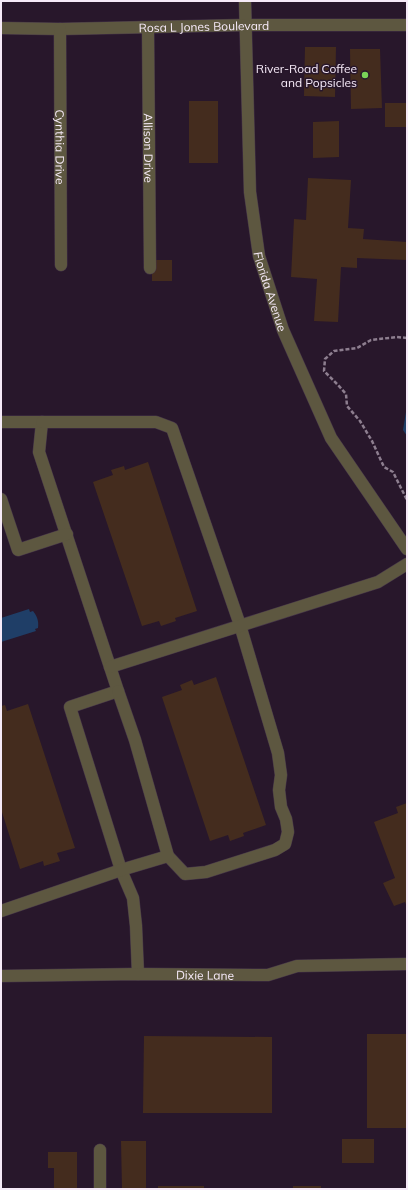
<svg xmlns="http://www.w3.org/2000/svg" width="408" height="1190" viewBox="0 0 408 1190" font-family="Mulish,sans-serif">
<style>
.water{fill:#1f3e67}
.building{fill:#442c1e}
.lines{fill:none;stroke-linecap:round;stroke-linejoin:round}
.minor-casing{stroke:#453548;stroke-width:13}
.path{stroke:#8d7e8f;stroke-width:2.5;stroke-dasharray:4 2;stroke-linecap:butt}
.minor{stroke:#5d5740;stroke-width:12}
.poi-dot{fill:#79d158;stroke:#28172b;stroke-width:1.5}
.labels{text-anchor:middle;dominant-baseline:central;stroke-width:3;stroke-linejoin:round;paint-order:stroke}
.street-label{font-size:12px;fill:#f6eaf8;stroke:#28172b}
.poi-label{font-size:12px;fill:#f6eaf8;stroke:#28172b;text-anchor:end}
</style>
<rect width="100%" height="100%" fill="#28172b"/>
<g class="water">
<polygon points="406,412 407,412 407,436 403,430"/>
<path d="M29 609 30 612 33 611C37 616 39 621 38 628L35 629 36 631 1 642V618Z"/>
</g>
<g class="building">
<polygon points="305,47 336,47 335,97 304,96"/>
<polygon points="350,49 380,49 382,108 351,109"/>
<rect x="189" y="101" width="29" height="62"/>
<rect x="385" y="103" width="22" height="24"/>
<polygon points="339,121 339,157 313,158 313,122"/>
<polygon points="308,178 351,180 348,228 364,229 363,239 407,242 407,260 357,258 357,268 341,267 338,322 314,321 317,279 291,277 294,219 306,220"/>
<rect x="152" y="260" width="20" height="21"/>
<polygon points="148,462 197,611 175,618 176,621 161,626 159,621 142,626 93,482 113,475 111,470 124,466 125,470"/>
<polygon points="216,677 266,825 243,833 244,836 230,841 228,835 210,841 162,697 182,690 180,685 192,680 194,685"/>
<polygon points="28,704 75,848 57,853 60,861 44,866 43,861 20,869 1,809 1,706 5,705 7,711"/>
<polygon points="407,803 407,907 405,902 394,906 383,883 395,878 374,822 398,813 396,807"/>
<rect x="367" y="1034" width="40" height="94"/>
<polygon points="144,1036 272,1037 272,1113 143,1113"/>
<rect x="342" y="1139" width="32" height="24"/>
<polygon points="121,1141 146,1141 146,1189 122,1189"/>
<polygon points="48,1152 77,1152 77,1189 54,1189 54,1168 48,1168"/>
<rect x="158" y="1186" width="46" height="3"/>
<rect x="293" y="1186" width="28" height="3"/>
</g>
<g class="lines">
<g class="minor-casing">
<g id="minor">
<path id="s1" d="M245 1 250 192 259 256 283 330 331 438 407 549"/>
<path id="s2" d="M1 28 60 29 246 25H407"/>
<path id="s3" d="M148 28 150 268"/>
<path id="s4" d="M60 29 61 265"/>
<polyline points="1,422 42,422 39,452 118,691 70,707 121,870 133,898 136,926 138,974"/>
<polyline points="42,422 156,422 172,428 240,625 278,753 281,775 279,790 281,807 286,819 288,832 285,844 275,850 206,872 185,874 168,856"/>
<polyline points="1,499 18,550 67,534"/>
<polyline points="110,667 378,582 407,564"/>
<polyline points="1,911 121,870 168,856 135,740 118,691"/>
<path id="s5" d="M1 976 138 974 268 975 297 966 407 964"/>
<polyline points="100,1189 100,1150"/>
</g>
</g>
<polyline class="path" points="407,338 397,337 371,340 357,348 334,351 325,359 324,371 338,385 346,394 347,406 360,421 372,441 384,467 393,472 407,500"/>
<use href="#minor" class="minor"/>
</g>
<circle class="poi-dot" cx="365" cy="75" r="4"/>
<g class="labels">
<g class="street-label">
<text stroke="none"><textPath href="#s2" startOffset="203">Rosa L Jones Boulevard</textPath></text>
<text stroke="none"><textPath href="#s4" startOffset="118">Cynthia Drive</textPath></text>
<text stroke="none"><textPath href="#s3" startOffset="120">Allison Drive</textPath></text>
<text stroke="none"><textPath href="#s1" startOffset="293">Florida Avenue</textPath></text>
<text stroke="none"><textPath href="#s5" startOffset="204">Dixie Lane</textPath></text>
</g>
<g class="poi-label">
<text x="357" y="68">River-Road Coffee<tspan x="357" dy="14">and Popsicles</tspan></text>
</g>
</g>
<rect width="408" height="1190" fill="none" stroke="#f6eaf8" stroke-width="4"/>
</svg>
